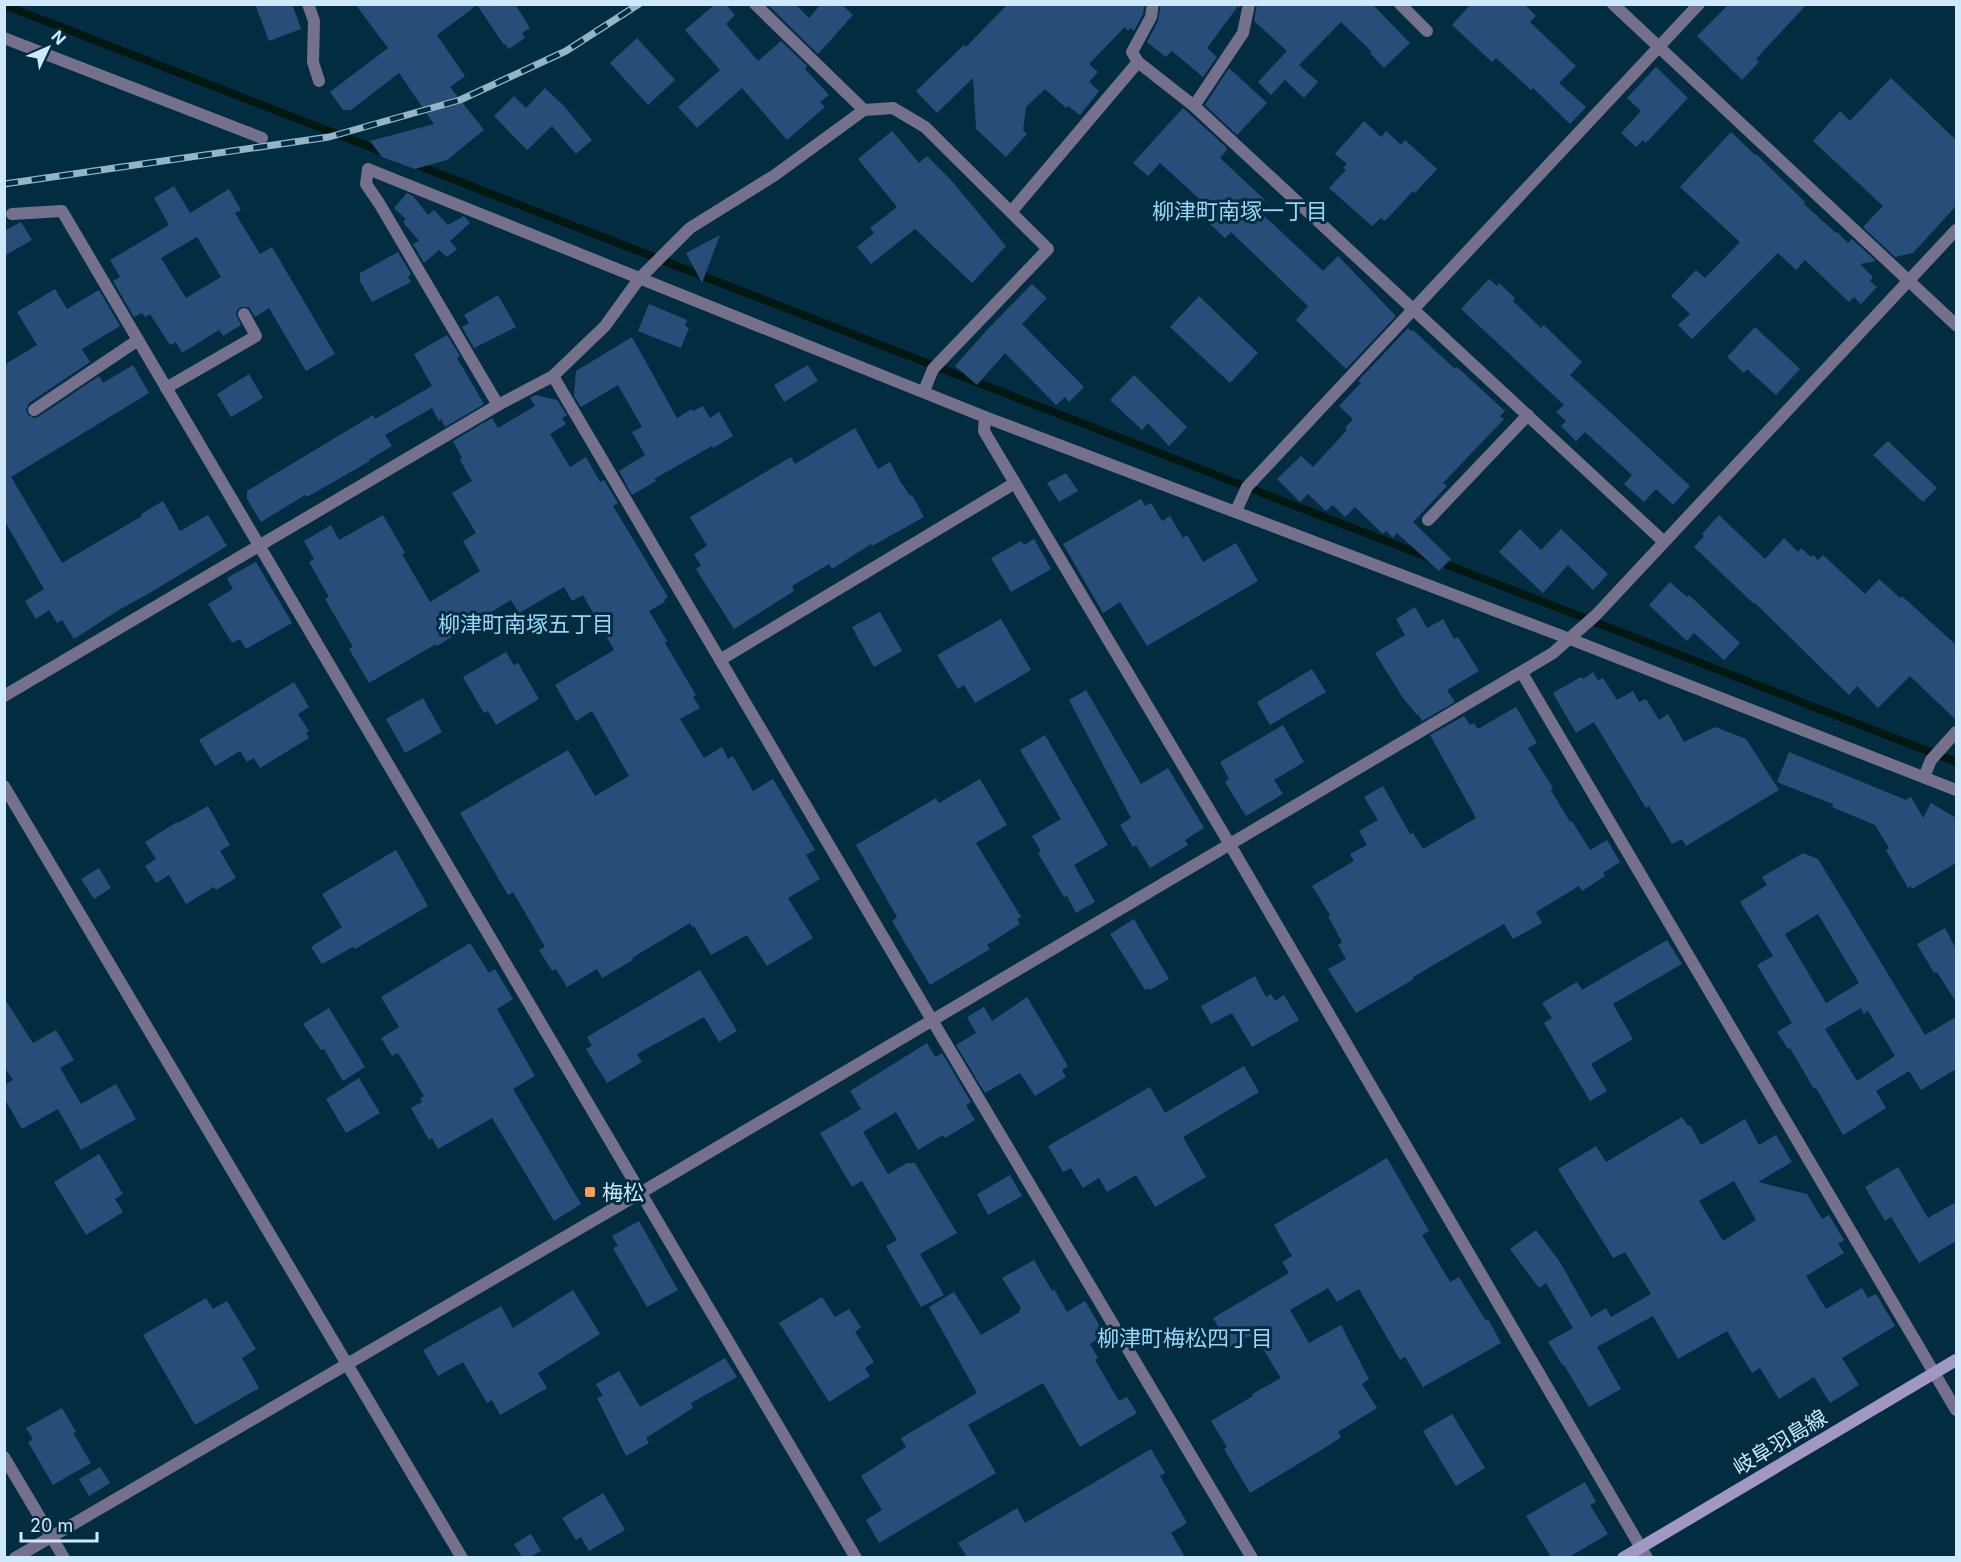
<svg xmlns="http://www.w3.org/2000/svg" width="1961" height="1562" viewBox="0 0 1961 1562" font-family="Inter,'Noto Sans JP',sans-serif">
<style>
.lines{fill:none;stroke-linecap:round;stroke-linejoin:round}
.stream{stroke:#011711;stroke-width:8}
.building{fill:#294d79;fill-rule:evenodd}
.minor{stroke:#75708c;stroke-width:12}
.tertiary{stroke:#75708c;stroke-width:12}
.secondary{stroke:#a197c4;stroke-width:12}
.rail-casing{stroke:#94b4c7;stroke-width:7}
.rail{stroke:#022d41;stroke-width:4.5;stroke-dasharray:14;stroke-linecap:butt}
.poi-dot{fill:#fd9c57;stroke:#022d41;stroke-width:2}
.labels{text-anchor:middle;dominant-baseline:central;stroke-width:6;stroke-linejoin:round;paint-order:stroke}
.poi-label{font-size:21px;fill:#cde9fb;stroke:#022d41;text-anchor:start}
.street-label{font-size:21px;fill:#cde9fb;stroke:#022d41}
.neighbourhood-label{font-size:22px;fill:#9ad5f7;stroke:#022d41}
</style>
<rect width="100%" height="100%" fill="#022d41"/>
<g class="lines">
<g class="stream">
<polyline points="4,5 383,152"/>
<polyline points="414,164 1956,762"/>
</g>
</g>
<g class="building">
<polygon points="255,4 292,4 301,29 269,41"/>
<polygon points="355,4 515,4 530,28 522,33 525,38 509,49 505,44 504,45 477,5 437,35 465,76 450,87 484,130 447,160 415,169 382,157 370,141 434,124 399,73 351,110 343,110 330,92 388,48"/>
<polygon points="715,4 726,4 735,15 726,24 758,61 781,41 807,66 805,69 829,95 820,102 825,107 787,140 742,88 697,128 678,107 720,70 685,30"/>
<polygon points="767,4 795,4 809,18 821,4 841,4 853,15 818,54"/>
<polygon points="1008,4 1145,4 1143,14 1134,31 1131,28 1128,31 1125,27 1089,64 1098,72 1089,82 1099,91 1080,115 1068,106 1066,108 1045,89 1026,107 1023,130 1027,134 1006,157 976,129 973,78 937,113 916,91 964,45 966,47"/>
<polygon points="1161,4 1240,4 1240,8 1238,6 1207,48 1217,57 1203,77 1172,51 1166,57 1147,42 1158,21"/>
<polygon points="1257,4 1372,4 1410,43 1384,68 1370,53 1372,52 1341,22 1299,65 1318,82 1304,98 1285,80 1271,95 1258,82 1287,51 1254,21"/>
<polygon points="1471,4 1524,4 1536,16 1530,22 1576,66 1559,83 1586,107 1570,124 1533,88 1531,90 1496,58 1492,62 1452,25"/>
<polygon points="1729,4 1807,4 1756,59 1759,62 1742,80 1697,36"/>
<polygon points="637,38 675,80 648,105 610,63"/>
<polygon points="1656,67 1688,98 1646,143 1643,140 1636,147 1621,133 1641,111 1627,98"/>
<polygon points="1229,68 1267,103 1237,135 1205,105"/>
<polygon points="1891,78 1956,140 1956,206 1913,253 1895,257 1863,227 1883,206 1813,141 1840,111 1850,121"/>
<polygon points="545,88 564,106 592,140 576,154 552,126 527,150 494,116 514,96 526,108"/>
<polygon points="1183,108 1226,147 1227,150 1220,158 1265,200 1257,209 1323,271 1338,256 1396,316 1346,369 1296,320 1308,306 1231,232 1225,238 1198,213 1206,205 1160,163 1148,176 1133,163"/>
<polygon points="1364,121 1381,137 1386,131 1401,145 1405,140 1437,169 1415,193 1413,191 1385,221 1381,218 1372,226 1329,188 1346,170 1343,168 1347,164 1335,154"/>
<polygon points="892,131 919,163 927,156 951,180 1006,246 972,283 915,229 871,264 857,247 874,233 870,228 897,207 858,159"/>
<polygon points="1731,132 1755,155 1756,154 1805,202 1804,204 1836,233 1837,232 1848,243 1852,239 1876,261 1860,264 1873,277 1870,281 1877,287 1861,304 1854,297 1849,302 1805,260 1796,270 1778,253 1692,339 1678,325 1690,314 1671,296 1696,270 1705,278 1740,242 1680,187"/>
<path d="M174 186 190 213 229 189 241 210 235 213 260 254 272 247 335 354 306 371 269 308 255 317 249 307H241L237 310 236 314 241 325 223 336 219 330 182 353 176 342 170 345 150 314 145 317 142 313 134 317 113 281 120 277 110 260 169 225 154 198ZM197 237 221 277 186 298 161 258Z"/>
<polygon points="407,193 413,196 428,215 434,210 448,225 464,216 470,223 450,241 457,249 447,257 439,250 424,263 413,244 419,241 403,222 406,219 394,208"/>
<polygon points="21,222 32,240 4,256 4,231"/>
<polygon points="720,235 702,283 686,253"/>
<polygon points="398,252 411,274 408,277 411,282 372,302 360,281 360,273"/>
<polygon points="1489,279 1497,286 1499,283 1515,298 1513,301 1541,328 1544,325 1582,362 1570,375 1690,486 1673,505 1656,489 1644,502 1624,484 1632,475 1585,432 1576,441 1561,426 1566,421 1556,412 1564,405 1461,309"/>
<polygon points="1032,284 1047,298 1022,324 1084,387 1069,402 1065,397 1056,405 1005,353 977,385 955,366 986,331"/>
<polygon points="55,289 67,309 99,290 120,326 82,349 90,362 29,403 26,410 28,415 34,418 38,417 99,376 103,383 133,365 149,393 11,477 62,563 142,516 141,514 163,501 180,531 208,515 227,546 148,594 122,608 74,639 62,620 57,623 49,610 36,619 25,601 44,589 4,520 4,365 37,345 17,312"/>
<polygon points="498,295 516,327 474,348 462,327 469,323 464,315"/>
<polygon points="1199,296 1258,353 1230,383 1170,327"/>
<polygon points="649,304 687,320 685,326 689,328 681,348 638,331"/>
<polygon points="1755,327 1800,369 1776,395 1747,369 1744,373 1727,357"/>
<polygon points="1408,328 1411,331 1413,330 1455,369 1457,367 1505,411 1500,416 1504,419 1443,483 1447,486 1413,522 1451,559 1439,571 1397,533 1393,538 1386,531 1383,534 1355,507 1345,517 1333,505 1326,511 1308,494 1300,502 1277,479 1301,456 1313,467 1347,430 1345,428 1353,419 1339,406 1361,383 1358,381"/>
<polygon points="447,335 460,356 457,358 484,404 445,427 441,419 439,421 432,408 385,435 392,446 369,460 370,461 307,497 305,495 261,522 247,499 247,491 373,415 375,419 432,386 414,354"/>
<polygon points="632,337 677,418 692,409 693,411 703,406 710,418 719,412 733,436 713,448 712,446 654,479 656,481 632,495 619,471 645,455 632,432 642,427 618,385 581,407 574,396 576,371"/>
<polygon points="808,365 818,381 784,402 774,385"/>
<polygon points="249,374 263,398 231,417 217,394"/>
<polygon points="1134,375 1187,427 1169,446 1148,423 1142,430 1110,400"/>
<polygon points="535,395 557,400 567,415 562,418 566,424 550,434 570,467 586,457 600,482 604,480 618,503 613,506 668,597 664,600 665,602 649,611 667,641 665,643 696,695 693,697 700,708 680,719 704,758 722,747 728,759 733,756 753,791 773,779 815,850 806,855 820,879 788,898 813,938 767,966 747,935 711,955 694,926 692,927 690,923 632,958 633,960 602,978 597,969 567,987 556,969 552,971 539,950 545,947 513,892 508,895 460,813 568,750 595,796 629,776 592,711 576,721 555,685 614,650 583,595 572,601 564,587 519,613 511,600 437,646 436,644 369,683 349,649 353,647 325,599 329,597 309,562 314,559 304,541 331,525 339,540 383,515 405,553 402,554 430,602 480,571 463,541 476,533 452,493 472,481 460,460 462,458 453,441 492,418 498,428 535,406 530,398"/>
<polygon points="855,428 878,469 890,462 902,485 903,485 910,496 912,495 924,517 872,546 871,544 832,569 829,564 792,586 794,591 734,629 696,569 701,566 694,554 707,546 690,517 791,457 795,464"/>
<polygon points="1888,441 1937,488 1923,502 1873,455"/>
<polygon points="1066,473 1078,491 1059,502 1047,483"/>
<polygon points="1141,499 1145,506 1151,503 1162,521 1170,516 1183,538 1187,535 1203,562 1236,543 1258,581 1147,646 1120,602 1103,613 1063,544"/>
<polygon points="1719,515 1765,559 1784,538 1798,552 1801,548 1811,557 1813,555 1818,560 1823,555 1865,594 1879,579 1900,598 1902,596 1956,645 1956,720 1910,676 1878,708 1857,686 1849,695 1755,603 1754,604 1694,547 1704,536 1702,534"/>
<polygon points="1520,529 1541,550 1561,529 1608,574 1593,590 1568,565 1543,593 1499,552"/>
<polygon points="1034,539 1051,569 1011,592 991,558 1021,541 1024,545"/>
<polygon points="256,562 292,623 246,649 240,639 232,643 208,604 233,589 227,578"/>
<polygon points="1670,582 1687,597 1689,595 1740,643 1724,660 1694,633 1687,641 1649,605"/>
<polygon points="1415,607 1427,628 1443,619 1454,639 1458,637 1479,671 1447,690 1455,702 1422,721 1418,714 1417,715 1403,698 1375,653 1405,635 1396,619"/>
<polygon points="880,612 902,651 874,667 852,627"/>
<polygon points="1001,619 1031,670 975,703 964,685 958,689 937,655"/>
<polygon points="506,652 514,665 518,663 539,699 496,725 488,711 484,713 463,677"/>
<polygon points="1312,669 1326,692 1270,725 1257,702"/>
<polygon points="1593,672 1598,681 1603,678 1617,700 1633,691 1639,702 1646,699 1659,720 1668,714 1684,742 1715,727 1746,739 1779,790 1686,846 1682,839 1672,844 1649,806 1646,808 1594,722 1576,733 1553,693 1581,677 1583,679"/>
<polygon points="294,682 309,707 298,714 309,731 306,733 309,738 260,768 254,758 247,762 240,751 215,766 199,740"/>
<polygon points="1086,690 1141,784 1168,768 1204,828 1185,840 1188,845 1150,868 1136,845 1133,847 1120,825 1131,818 1069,700"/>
<polygon points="423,698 442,732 405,753 386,719"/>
<polygon points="1516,707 1537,743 1528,748 1553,788 1551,790 1570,822 1572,821 1590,850 1607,840 1620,862 1603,873 1605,876 1582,891 1579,886 1536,912 1542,923 1513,939 1504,924 1413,977 1414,979 1356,1013 1328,969 1346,959 1338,945 1342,942 1328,916 1330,915 1312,886 1354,861 1350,854 1367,845 1359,831 1378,820 1364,797 1383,786 1410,834 1413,833 1423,849 1476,818 1430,735 1464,716 1470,725 1474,723 1478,729"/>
<polygon points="1283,725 1304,762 1274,780 1283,794 1246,816 1225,782 1229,779 1220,762"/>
<polygon points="1045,735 1108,845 1074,865 1095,902 1076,913 1067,896 1064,897 1038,853 1041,851 1032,836 1061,819 1020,750"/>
<polygon points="1789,752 1906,800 1911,797 1923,818 1931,803 1956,818 1956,863 1912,889 1911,886 1908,888 1886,850 1889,848 1875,825 1832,807 1833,804 1777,782"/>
<polygon points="980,779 1007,825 976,843 1021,917 1017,919 1020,924 987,945 990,949 930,985 892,921 897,917 856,845 936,798 939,803"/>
<polygon points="208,806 230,845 220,851 236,878 216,890 214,887 186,904 169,875 156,883 145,866 156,859 145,842 177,822 178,823"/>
<polygon points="396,850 428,906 355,949 353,947 322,964 311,947 342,927 322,894"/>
<path d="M1803 853 1818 859 1925 1035 1956 1017V1069L1921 1090 1909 1071 1876 1091 1886 1108 1843 1135 1816 1088 1814 1089 1790 1048 1788 1049 1777 1032 1792 1023 1757 965 1773 956 1740 902 1767 885 1762 877ZM1818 914 1859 983 1826 1003 1785 934ZM1861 1008 1864 1014 1868 1011 1895 1056 1857 1081 1825 1029Z"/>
<polygon points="99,868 111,888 94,899 81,879"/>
<polygon points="1134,919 1169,979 1150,990 1149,988 1145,990 1110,934"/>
<polygon points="1945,928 1956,949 1956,1002 1937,972 1934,973 1917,944"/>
<polygon points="1667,940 1682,964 1613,1004 1633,1039 1591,1064 1607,1091 1590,1101 1544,1023 1552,1018 1542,1003 1577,982 1582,990"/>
<polygon points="470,943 489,973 495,969 513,999 497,1009 535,1076 513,1089 581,1204 554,1221 492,1118 438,1149 432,1138 429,1140 411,1108 422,1102 420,1099 424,1096 398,1053 392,1056 381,1038 399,1027 381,997"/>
<polygon points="700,970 737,1031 719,1042 704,1017 637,1054 642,1062 607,1083 586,1049 592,1046 587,1037"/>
<polygon points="1255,976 1266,997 1271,994 1275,1001 1284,995 1299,1020 1252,1047 1232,1013 1211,1024 1201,1006"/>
<polygon points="1027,997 1068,1066 1062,1070 1066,1077 1035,1096 1020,1073 985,1093 956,1045 976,1033 967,1017 984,1007 992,1021"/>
<polygon points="4,998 33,1043 56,1030 74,1060 60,1068 81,1104 116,1084 136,1119 81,1150 58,1109 22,1129 4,1098 4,1085 13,1080 4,1067"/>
<polygon points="329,1008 365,1067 343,1081 324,1049 321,1050 303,1024"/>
<polygon points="927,1043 935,1057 942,1053 971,1102 966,1105 975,1120 945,1138 943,1135 918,1150 896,1112 863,1132 888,1174 907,1163 915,1163 957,1233 920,1254 944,1295 921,1307 886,1246 897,1240 862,1181 852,1187 820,1133 861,1109 850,1091"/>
<polygon points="1244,1066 1259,1092 1183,1137 1206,1177 1155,1207 1136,1175 1107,1192 1099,1178 1083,1188 1071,1168 1063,1172 1048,1146 1150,1087 1165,1113"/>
<polygon points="359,1078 380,1113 346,1133 326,1099"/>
<path d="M1682 1117 1688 1126 1690 1125 1701 1145 1745 1119 1759 1145 1776 1135 1792 1162 1758 1182 1807 1194 1822 1219 1829 1215 1844 1240 1838 1244 1844 1253 1806 1276 1826 1309 1862 1288 1868 1298 1876 1294 1895 1326 1842 1358 1859 1385 1830 1403 1814 1377 1779 1399 1760 1368 1752 1373 1727 1331 1678 1359 1653 1316 1597 1347 1621 1389 1589 1407 1564 1365 1563 1366 1548 1342 1573 1328 1546 1283 1539 1288 1510 1249 1536 1230 1560 1262 1591 1317 1606 1308 1611 1317 1651 1294 1625 1252 1613 1258 1558 1169 1596 1146 1606 1162ZM1734 1181 1756 1220 1723 1241 1699 1201Z"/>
<polygon points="99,1154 123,1194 115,1199 123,1212 86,1235 54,1182"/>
<polygon points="1387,1158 1429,1231 1422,1235 1450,1282 1459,1277 1486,1321 1488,1319 1501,1343 1423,1387 1405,1357 1400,1360 1359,1289 1337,1302 1328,1288 1290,1310 1309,1343 1341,1325 1369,1379 1362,1384 1377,1408 1338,1432 1341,1437 1326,1447 1250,1493 1224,1449 1227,1447 1211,1421 1253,1396 1252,1394 1281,1378 1255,1336 1251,1338 1249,1336 1230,1347 1213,1318 1289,1273 1282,1262 1292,1256 1274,1225"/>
<polygon points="1898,1167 1928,1218 1956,1202 1956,1241 1919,1263 1891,1217 1885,1221 1865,1187"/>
<polygon points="1010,1175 1022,1196 988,1215 977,1194"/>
<polygon points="639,1221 678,1290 647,1307 613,1248 618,1246 612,1236"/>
<polygon points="1034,1260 1052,1291 1054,1289 1067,1312 1085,1301 1105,1335 1090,1344 1098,1358 1095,1360 1119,1401 1127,1397 1137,1413 1080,1447 1043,1383 968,1425 996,1473 879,1543 866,1520 882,1510 861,1476 906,1447 901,1438 977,1393 929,1307 954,1292 981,1335 1020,1312 1019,1310 1021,1308 1002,1278"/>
<polygon points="573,1290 600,1334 538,1373 547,1388 500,1415 492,1400 487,1403 463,1362 438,1376 423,1350 501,1306 513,1328"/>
<polygon points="822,1297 835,1317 849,1309 861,1327 855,1332 874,1362 865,1368 870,1376 829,1402 779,1323"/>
<polygon points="206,1298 213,1309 227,1301 256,1349 242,1358 259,1388 195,1425 143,1335"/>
<polygon points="725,1358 737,1377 691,1403 693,1408 646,1438 649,1443 626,1456 597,1398 603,1396 596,1384 619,1371 640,1407"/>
<polygon points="62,1408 76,1432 73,1433 91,1463 53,1485 28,1442 33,1439 26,1428"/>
<polygon points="1452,1414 1485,1468 1456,1486 1423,1431"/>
<polygon points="1151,1449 1165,1473 1160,1476 1187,1523 1171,1533 1185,1557 967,1557 958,1543 1017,1508 1025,1523"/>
<polygon points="100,1467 110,1483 89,1496 79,1479"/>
<polygon points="1585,1482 1596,1502 1590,1505 1608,1534 1569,1557 1551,1557 1526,1516"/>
<polygon points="603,1493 625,1530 589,1551 581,1537 576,1540 562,1518"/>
<polygon points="531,1534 541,1551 530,1557 522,1557 514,1544"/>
</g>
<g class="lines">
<g class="minor">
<polyline points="308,4 314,21 313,62 319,81"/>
<polyline points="755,4 864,110"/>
<polyline points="1400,4 1427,31"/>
<polyline points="1613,4 1956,325"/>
<polyline points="4,38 262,138"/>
<polyline points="1138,62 1194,106 1664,542"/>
<polyline points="1194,106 1243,33 1249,4"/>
<polyline points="1011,212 1138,62 1132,52 1151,17 1153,4"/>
<polyline points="12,214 62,211 856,1558"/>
<polyline points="166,388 256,336 244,314"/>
<polyline points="498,405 379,203 366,184 368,169 985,417 1570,639 1956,790"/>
<polyline points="34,410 138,340"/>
<polyline points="985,417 984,431 1229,843 1647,1558"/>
<polyline points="1236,511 1247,487 1699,4"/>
<polyline points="1428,520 1528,415"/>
<polyline points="720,660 1015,483"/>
<polyline points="1522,673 1956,1410"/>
<polyline points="4,696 498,405 553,376 605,326 639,279 690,228 775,175 864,110 893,108 925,127 1048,249 933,369 924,391"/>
<polyline points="1924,777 1931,760 1956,732"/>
<polyline points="4,786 462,1558"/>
<polyline points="932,1020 1252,1558"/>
<polyline points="4,1457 64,1558"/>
<polyline points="15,1558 642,1192 1553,653 1596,615 1956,230"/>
</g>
<polyline class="tertiary" points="553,376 932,1020"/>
<polyline class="secondary" points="1623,1558 1956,1360"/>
<g class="rail-casing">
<polyline id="rail" points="4,184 329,137 460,100 566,51 639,4"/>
</g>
<use href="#rail" class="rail"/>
</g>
<rect class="poi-dot" x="584" y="1186" width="12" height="12" rx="3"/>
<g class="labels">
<g class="poi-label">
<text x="602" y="1192">梅松</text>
</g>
<g class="street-label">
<text transform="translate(1780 1442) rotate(-31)">岐阜羽島線</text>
</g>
<g class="neighbourhood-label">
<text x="1240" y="211">柳津町南塚一丁目</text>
<text x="526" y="624">柳津町南塚五丁目</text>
<text x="1185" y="1338">柳津町梅松四丁目</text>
</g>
</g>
<rect width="1961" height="1562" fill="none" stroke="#cde9fb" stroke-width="12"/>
<g transform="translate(48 48) rotate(46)" stroke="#022d41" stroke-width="4.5" paint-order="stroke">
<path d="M0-4.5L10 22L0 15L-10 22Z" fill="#cde9fb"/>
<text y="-9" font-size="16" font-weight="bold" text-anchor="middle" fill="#cde9fb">N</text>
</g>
<path d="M21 1532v9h76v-9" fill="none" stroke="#cde9fb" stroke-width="3"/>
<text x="30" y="1532" font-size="18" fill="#cde9fb" stroke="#022d41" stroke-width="4.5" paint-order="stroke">20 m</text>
</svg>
